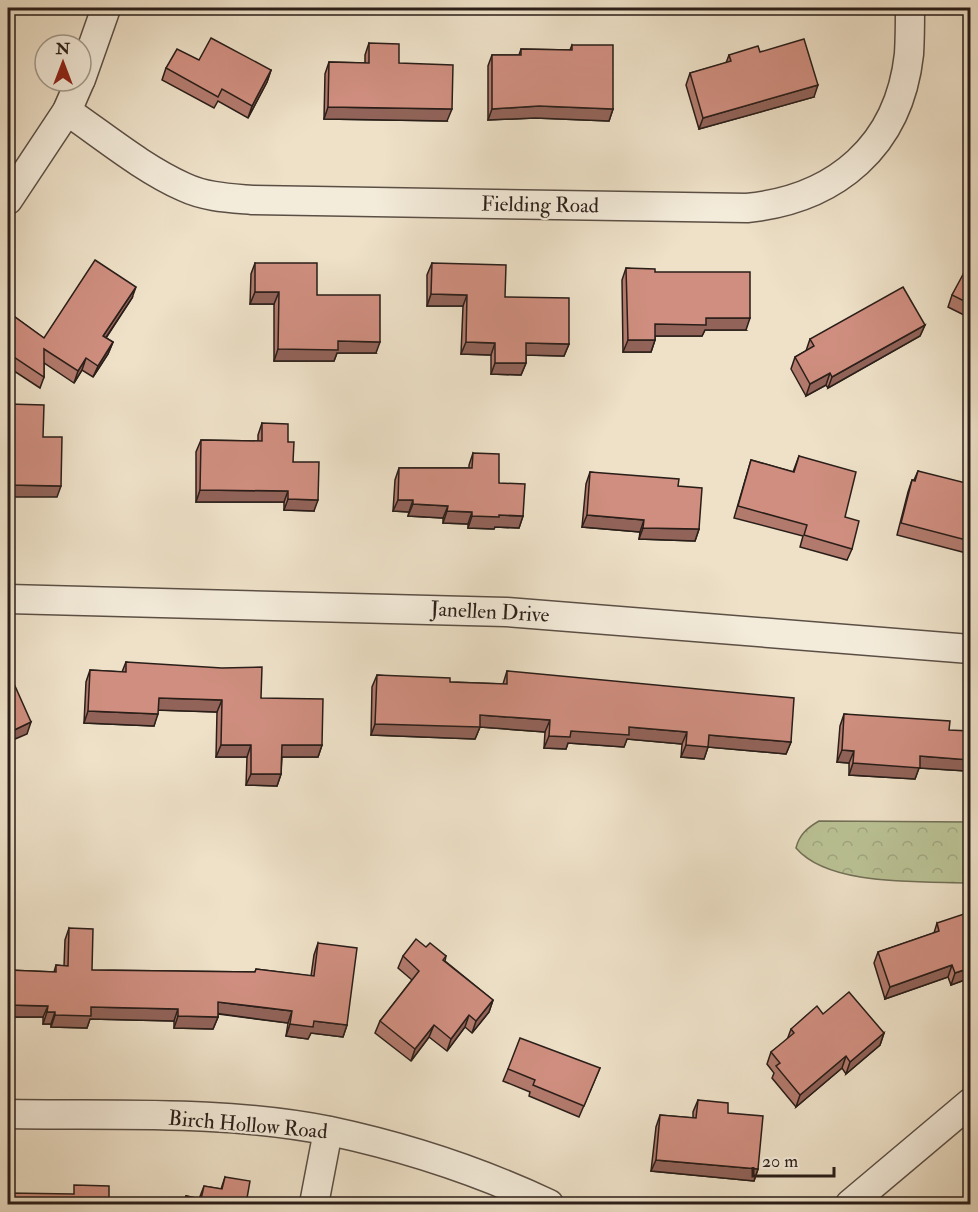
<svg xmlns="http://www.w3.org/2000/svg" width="978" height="1212" viewBox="0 0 978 1212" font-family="'IM FELL Double Pica',serif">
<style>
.forest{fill:url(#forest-crowns);stroke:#727057;stroke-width:1.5}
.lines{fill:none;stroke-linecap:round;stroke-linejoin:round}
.minor-casing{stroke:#5b4f45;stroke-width:31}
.minor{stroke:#f4ecdb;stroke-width:28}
.wall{fill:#b27a6d;stroke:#2a1e19;stroke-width:1.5}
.shaded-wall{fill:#916359;stroke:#2a1e19;stroke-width:1.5}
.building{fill:#cf8e7f;stroke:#2a1e19;stroke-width:1.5}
.labels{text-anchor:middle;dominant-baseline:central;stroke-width:4.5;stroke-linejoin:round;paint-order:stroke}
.street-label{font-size:21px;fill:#2a1e19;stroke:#f4ecdb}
</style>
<defs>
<pattern id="forest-crowns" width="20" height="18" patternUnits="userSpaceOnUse" patternTransform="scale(1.5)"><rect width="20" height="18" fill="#bac295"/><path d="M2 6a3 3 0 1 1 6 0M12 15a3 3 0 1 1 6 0" fill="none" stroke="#a0a680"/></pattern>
</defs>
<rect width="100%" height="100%" fill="#eee1c8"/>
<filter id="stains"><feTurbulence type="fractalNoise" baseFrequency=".00333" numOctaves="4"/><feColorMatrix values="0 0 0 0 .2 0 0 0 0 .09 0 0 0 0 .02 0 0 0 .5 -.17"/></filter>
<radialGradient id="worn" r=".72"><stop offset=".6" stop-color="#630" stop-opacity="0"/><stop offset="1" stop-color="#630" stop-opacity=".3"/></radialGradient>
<path class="forest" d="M819 821 970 822V883C922 881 829 887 796 848 799 835 807 828 819 821Z"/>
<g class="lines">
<g class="minor-casing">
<g id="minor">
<polyline points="81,79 106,8"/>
<path d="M67 111C105 137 142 168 184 187 205 197 229 198 252 200L747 208C836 199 899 146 909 54 910 38 910 23 910 8"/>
<polyline points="8,200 67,111 80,81"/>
<polyline points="8,599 506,612 970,649"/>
<path d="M8 1114C114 1116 225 1110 330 1131 405 1147 479 1171 549 1204"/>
<polyline points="314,1204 328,1131"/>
<polyline points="850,1204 970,1103"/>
</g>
</g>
<use href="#minor" class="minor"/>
</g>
<g class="wall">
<polygon points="369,43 399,63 447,121 324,119 325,74 329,62 365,63 365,55"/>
<polygon points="572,45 613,109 609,121 535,118 488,120 488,66 492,55 519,55 521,49 570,50"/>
<polygon points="760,52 814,97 699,129 686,85 690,73 726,63 729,55"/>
<polygon points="199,60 271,70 267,82 248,118 218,101 214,108 162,80 166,68"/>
<polygon points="255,263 317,295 376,353 337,353 334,361 274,361 274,304 250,304 251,274"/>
<polygon points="432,263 505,297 569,344 564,356 526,355 526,363 521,375 491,374 491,355 461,354 463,306 427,306 427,275"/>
<polygon points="626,268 655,272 746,330 705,330 702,336 655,336 655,340 651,352 623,352 622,280"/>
<polygon points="970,269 970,318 948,307 952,295"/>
<polygon points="132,298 106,338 113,342 108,354 93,377 82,370 74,383 44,363 44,377 40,388 8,367 8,312 44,338"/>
<polygon points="925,325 920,336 828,388 826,385 806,396 791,369 795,357 806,351 810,339"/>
<polygon points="262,423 288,442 293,462 314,511 284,510 284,502 196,502 196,452 201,440 258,441 258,435"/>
<polygon points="473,453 499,483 523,516 519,528 495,527 494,529 468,528 468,524 443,523 443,518 408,516 409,512 393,511 395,480 399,468 469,468 469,465"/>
<polygon points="799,456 845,517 852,549 847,560 800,547 803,536 734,518 751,460 793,472"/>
<polygon points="918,471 970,496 970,554 897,535 908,492 912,480 914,480"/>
<polygon points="590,472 678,486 699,529 695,541 639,539 640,532 582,527 586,484"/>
<polygon points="126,662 261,698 322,745 318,757 282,757 281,774 277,786 246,785 247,757 216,757 217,712 158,710 154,726 84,723 86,682 90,670 122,672"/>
<polygon points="507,671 791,742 786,754 708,747 704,759 681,757 682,744 627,739 624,747 568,743 566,749 544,748 545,732 480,727 475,739 371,735 372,687 377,675 450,682 503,684"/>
<polygon points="844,714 949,730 966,771 919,768 915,779 849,775 849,763 837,762 840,726"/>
<polygon points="937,923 970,978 951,985 948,977 885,999 874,963 878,952 934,933"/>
<polygon points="69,928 92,970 255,972 256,969 311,976 314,955 318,943 347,1025 343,1037 311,1033 308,1039 286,1036 288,1023 218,1014 218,1017 213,1029 174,1028 174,1021 90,1019 87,1028 51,1027 51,1024 43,1024 43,1017 8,1017 8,970 54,972 56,965 64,966 65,940"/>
<polygon points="426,947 446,956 445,961 493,1000 489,1012 472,1033 465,1027 447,1051 429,1037 411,1061 375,1033 380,1021 412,980 398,968 403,956"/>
<polygon points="823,1014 884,1033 880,1045 846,1074 842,1068 796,1107 772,1078 774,1073 767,1064 771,1052 787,1040 791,1029"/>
<polygon points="600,1068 579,1117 529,1096 530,1092 503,1081 508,1069"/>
<polygon points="698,1100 728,1113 758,1169 754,1181 651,1171 656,1127 660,1115 693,1118 693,1112"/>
<polygon points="225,1177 246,1204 183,1204 186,1196 199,1199 204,1186 221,1189"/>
</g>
<g class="shaded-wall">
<polygon points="271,70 267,82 248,118 252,106"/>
<polygon points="818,85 814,97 699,129 703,118"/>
<polygon points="539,106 613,109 609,121 535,118 488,120 492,109"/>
<polygon points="328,107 452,109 447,121 324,119"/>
<polygon points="136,287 132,298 99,348 103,336"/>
<polygon points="255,292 279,292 274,304 250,304"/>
<polygon points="431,294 467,295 463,306 427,306"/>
<polygon points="706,318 750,318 746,330 705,330 702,336 651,336 655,324"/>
<polygon points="925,325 920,336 828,388 832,377"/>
<polygon points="628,340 655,340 651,352 623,352"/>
<polygon points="338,341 380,342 376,353 337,353 334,361 274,361 278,349"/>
<polygon points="113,342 108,354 93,377 98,366"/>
<polygon points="466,342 495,343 491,355 461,354"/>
<polygon points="526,343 569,344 564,356 522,355"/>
<polygon points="86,358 82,370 74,383 78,371"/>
<polygon points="495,363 526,363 521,375 491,374"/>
<polygon points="830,373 826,385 806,396 810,384"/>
<polygon points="8,485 61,486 57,497 8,497"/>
<polygon points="200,490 288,491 284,502 196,502"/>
<polygon points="288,499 318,500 314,511 284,510"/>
<polygon points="398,500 413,500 409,512 393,511"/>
<polygon points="413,504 448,506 443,518 408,516"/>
<polygon points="447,511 472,512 468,524 443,523"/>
<polygon points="499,515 523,516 519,528 495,527 494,529 468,528 472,516"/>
<polygon points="587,515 644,520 640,532 582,527"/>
<polygon points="643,528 699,529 695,541 639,539"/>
<polygon points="159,698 222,700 217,712 154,710"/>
<polygon points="88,711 158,714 154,726 84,723"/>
<polygon points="480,715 550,720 545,732 480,727 475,739 371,735 375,724"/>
<polygon points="31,722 27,734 8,742 8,733"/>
<polygon points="629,727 687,732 682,744 627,739 624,747 568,743 566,749 544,748 549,736 571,731"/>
<polygon points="709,735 791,742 786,754 708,747 704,759 681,757 686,745"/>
<polygon points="221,745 251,745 247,757 216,757"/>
<polygon points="282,745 322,745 318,757 278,757"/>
<polygon points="842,750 854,751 849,763 837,762"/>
<polygon points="920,756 970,760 966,771 919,768 915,779 849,775 853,763"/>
<polygon points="251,774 281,774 277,786 246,785"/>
<polygon points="952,965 948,977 885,999 890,987"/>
<polygon points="970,968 970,978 951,985 955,973"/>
<polygon points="493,1000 489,1012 472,1033 476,1021"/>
<polygon points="218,1002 292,1011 288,1023 214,1013"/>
<polygon points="8,1005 48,1006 43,1017 8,1017"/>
<polygon points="91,1007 178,1009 174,1021 90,1019 87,1028 51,1027 55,1015"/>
<polygon points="47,1012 55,1012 51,1024 43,1024"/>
<polygon points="469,1015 465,1027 447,1051 451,1039"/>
<polygon points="178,1016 218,1017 213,1029 174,1028"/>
<polygon points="314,1021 347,1025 343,1037 311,1033 308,1039 286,1036 290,1024"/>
<polygon points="434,1025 429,1037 411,1061 415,1049"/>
<polygon points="884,1033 880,1045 846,1074 850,1062"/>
<polygon points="846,1056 842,1068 796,1107 800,1095"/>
<polygon points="656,1160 758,1169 754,1181 651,1171"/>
</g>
<g class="building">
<polygon points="211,38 271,70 252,106 222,89 218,97 166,68 177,49 199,60"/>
<polygon points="804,39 818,85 703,118 690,73 731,61 729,55 758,46 760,52"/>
<polygon points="369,43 399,44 399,63 453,65 452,109 328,107 329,62 369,63"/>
<polygon points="572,45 613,45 613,109 539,106 492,109 492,55 521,55 521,49 572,50"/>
<polygon points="95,260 136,287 103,336 113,342 98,366 86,358 78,371 44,349 44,377 8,353 8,312 44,338"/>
<polygon points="255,263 317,263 317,295 380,295 380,342 338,341 338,350 278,349 279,292 255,292"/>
<polygon points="432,263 506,265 505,297 569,298 569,344 526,343 526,363 495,363 495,343 466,342 467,295 431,294"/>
<polygon points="967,267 970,269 970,304 952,295"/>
<polygon points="626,268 655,269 655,272 750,272 750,318 706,318 706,325 655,324 655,340 628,340"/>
<polygon points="903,287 925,325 832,377 830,373 810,384 795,357 814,346 810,339"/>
<polygon points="8,404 44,405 43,437 62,437 61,486 8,485"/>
<polygon points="262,423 288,424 288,442 294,442 293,462 319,462 318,500 288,499 288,491 200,490 201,440 262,441"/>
<polygon points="473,453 499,454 499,483 525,484 523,516 499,515 499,517 472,516 472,512 447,511 448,506 413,504 413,500 398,500 399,468 472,468"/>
<polygon points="799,456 856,472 845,517 859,521 852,549 804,535 807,525 738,506 751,460 794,472"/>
<polygon points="918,471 970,484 970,541 901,523 912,480 915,481"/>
<polygon points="590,472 679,479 678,486 702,488 699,529 643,528 644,520 587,515"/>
<polygon points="126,662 222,668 262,667 261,698 323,699 322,745 282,745 281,774 251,774 251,745 221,745 222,700 159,698 158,714 88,711 90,670 126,672"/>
<polygon points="507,671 794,698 791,742 709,735 708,747 686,745 687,732 629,727 629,735 571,731 570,737 549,736 550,720 480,715 480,727 375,724 377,675 450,678 450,682 507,684"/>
<polygon points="11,677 31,722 8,733 8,678"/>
<polygon points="844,714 950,721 949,730 970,731 970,760 920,756 920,768 853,763 854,751 842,750"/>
<polygon points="970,912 970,968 955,973 952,965 890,987 878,952 939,931 937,923"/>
<polygon points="69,928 93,929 92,970 255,972 256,969 314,976 318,943 357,948 347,1025 314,1021 313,1027 290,1024 292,1011 218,1002 218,1017 178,1016 178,1009 91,1007 91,1016 55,1015 55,1012 47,1012 48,1006 8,1005 8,970 56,972 56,965 68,966"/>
<polygon points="416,939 426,947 430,943 446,956 443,960 493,1000 476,1021 469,1015 451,1039 434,1025 415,1049 380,1021 419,971 403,956"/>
<polygon points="849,992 884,1033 850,1062 846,1056 800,1095 776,1066 780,1063 771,1052 794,1033 791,1029 817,1006 823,1014"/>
<polygon points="520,1038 600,1068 584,1106 533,1085 535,1080 508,1069"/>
<polygon points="698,1100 728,1103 728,1113 763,1116 758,1169 656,1160 660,1115 696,1118"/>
<polygon points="225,1177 250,1181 246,1204 184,1204 186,1196 201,1199 204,1186 222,1189"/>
<polygon points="74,1185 109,1186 109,1204 8,1204 8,1193 74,1194"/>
</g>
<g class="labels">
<g class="street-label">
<text transform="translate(540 205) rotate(1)">Fielding Road</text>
<text transform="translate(490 612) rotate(3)">Janellen Drive</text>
<text transform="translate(248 1125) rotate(5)">Birch Hollow Road</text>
</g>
</g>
<rect width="978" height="1212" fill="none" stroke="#eee1c8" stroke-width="30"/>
<rect x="9" y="9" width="960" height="1194" fill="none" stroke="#2a1e19" stroke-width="3"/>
<rect x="15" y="15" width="948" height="1182" fill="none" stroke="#2a1e19" stroke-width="1.5"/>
<g transform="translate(63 63)"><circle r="28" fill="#f4ecdb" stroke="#a39a8d" stroke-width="1.5"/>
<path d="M0-4.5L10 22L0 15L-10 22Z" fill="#8f2418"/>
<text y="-9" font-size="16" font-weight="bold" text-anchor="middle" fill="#2a1e19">N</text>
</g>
<path d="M753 1167v9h81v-9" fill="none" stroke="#2a1e19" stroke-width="3"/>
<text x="762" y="1167" font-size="18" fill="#2a1e19" stroke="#f4ecdb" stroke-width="4.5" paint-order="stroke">20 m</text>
<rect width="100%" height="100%" filter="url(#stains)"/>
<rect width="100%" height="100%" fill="url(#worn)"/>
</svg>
